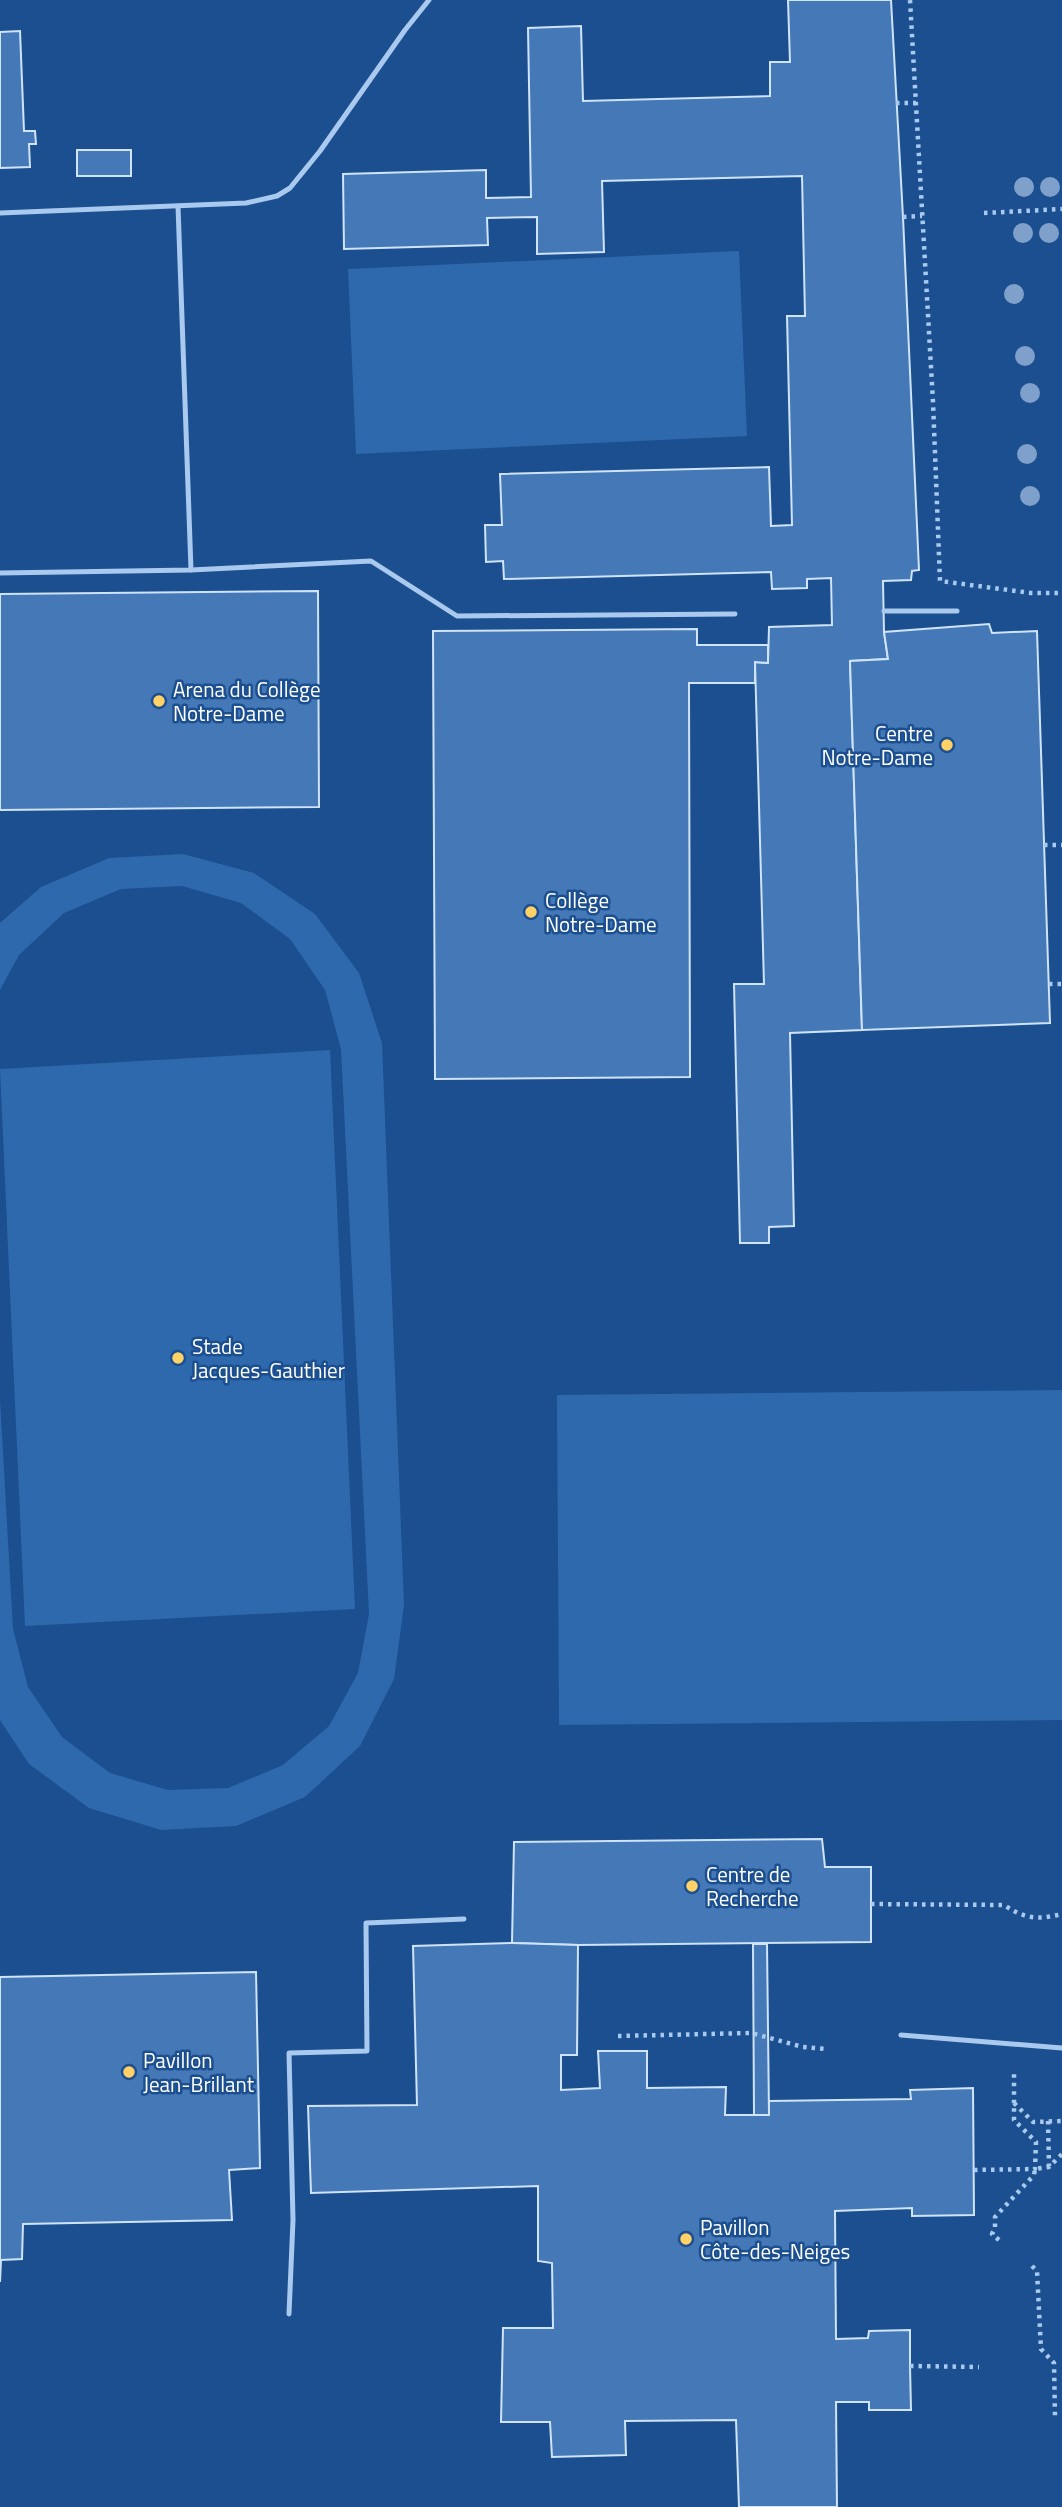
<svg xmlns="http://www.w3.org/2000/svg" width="1062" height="2507" viewBox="0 0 1062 2507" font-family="'Titillium Web',sans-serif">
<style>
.green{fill:#2e69ad}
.building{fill:#4478b7;stroke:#cfe3fa;stroke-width:2}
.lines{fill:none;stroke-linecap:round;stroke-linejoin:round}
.path{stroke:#a9c9ee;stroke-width:4.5;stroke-dasharray:3.5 5;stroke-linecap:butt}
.service{stroke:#a9c9ee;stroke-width:5}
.tree{fill:#7ea0ca}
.poi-dot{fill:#ffd166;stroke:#1b4f8f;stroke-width:2.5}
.labels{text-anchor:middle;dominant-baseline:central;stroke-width:5;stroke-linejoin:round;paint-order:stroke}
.poi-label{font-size:21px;fill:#fff;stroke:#1b4f8f;text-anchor:start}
</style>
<rect width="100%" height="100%" fill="#1b4f8f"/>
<g class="green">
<polygon points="739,251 747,436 356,454 348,269"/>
<polygon points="183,854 254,873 315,914 359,973 382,1043 404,1605 394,1679 360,1746 305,1797 236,1826 161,1830 89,1808 29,1764 0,1720 0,1399 13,1629 28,1687 62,1737 110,1773 168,1790 228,1788 283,1765 329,1726 358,1673 369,1614 341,1049 325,990 290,939 241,903 182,886 121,889 64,913 19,955 0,990 0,923 41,887 109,858"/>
<polygon points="330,1050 355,1609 25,1626 0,1069"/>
<polygon points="1062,1390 1062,1720 559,1725 557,1395"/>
</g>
<g class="building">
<polygon points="788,0 891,0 903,217 919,570 912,571 911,580 883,581 884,632 888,659 850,661 862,1030 790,1033 794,1226 769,1227 769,1243 740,1243 734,984 764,984 755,662 768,663 769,627 832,625 831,578 807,579 807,588 772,589 771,572 504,579 503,561 486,562 485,525 502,525 500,474 769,467 771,526 792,525 787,316 805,316 802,176 602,181 604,252 537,254 537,217 487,218 488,245 344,249 343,174 486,170 486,198 531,197 528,28 581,26 583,101 770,96 770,62 790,62"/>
<polygon points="20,31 24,131 35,131 36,144 29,144 30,167 0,168 0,32"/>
<rect x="77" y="150" width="54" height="26"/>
<polygon points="318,591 319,807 0,810 0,594"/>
<polygon points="989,624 992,633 1037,631 1050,1023 862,1030 850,661 888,659 884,632"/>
<polygon points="697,629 697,645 768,645 768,663 755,662 755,683 689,683 690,1077 435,1079 433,631"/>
<polygon points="822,1839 825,1867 871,1867 871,1942 578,1945 512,1943 514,1842"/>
<polygon points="512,1943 578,1945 577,2055 561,2055 561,2090 600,2088 598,2051 647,2051 647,2088 726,2087 725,2115 769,2115 769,2101 911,2099 910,2090 973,2088 974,2215 912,2216 912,2208 835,2211 836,2339 868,2338 869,2331 910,2330 910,2366 911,2410 869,2410 869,2402 836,2402 837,2507 739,2507 736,2420 625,2421 626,2455 552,2457 550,2422 501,2422 503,2328 553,2328 552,2263 538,2261 538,2186 311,2193 308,2106 417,2105 413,1946"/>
<polygon points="753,1944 767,1944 769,2115 754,2115"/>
<polygon points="256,1972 260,2168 229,2170 232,2220 23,2224 22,2259 1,2260 0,2282 0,1977"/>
</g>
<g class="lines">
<g class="path">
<polyline points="910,0 933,402 940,581 1031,593 1062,593"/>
<polyline points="896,103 916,103"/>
<polyline points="984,213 1062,209"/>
<polyline points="903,217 922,216"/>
<polyline points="1044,845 1062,845"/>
<polyline points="1049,984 1062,984"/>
<path d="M871 1904 1004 1905C1025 1919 1037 1920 1062 1914"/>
<polyline points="618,2036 751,2033 803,2047 826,2049"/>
<polyline points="1014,2103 1033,2122 1062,2121"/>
<polyline points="1048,2121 1049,2166"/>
<polyline points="974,2170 1035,2169 1036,2142 1014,2120 1014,2070"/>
<polyline points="999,2240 992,2234 995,2228 995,2217 1034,2175 1035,2169 1049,2167 1062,2154"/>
<polyline points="1032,2266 1037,2271 1041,2349 1054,2363 1055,2417"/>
<polyline points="910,2366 979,2367"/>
</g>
<g class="service">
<polyline points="0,213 246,203 277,196 290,188 320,151 405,30 429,0"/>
<polyline points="191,570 371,561 457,616 735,614"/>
<polyline points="0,573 191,570 178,206"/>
<polyline points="884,611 957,611"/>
<polyline points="901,2035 1062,2048"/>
<polyline points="289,2314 293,2220 289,2053 367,2051 366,1923 464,1919"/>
</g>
</g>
<g class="tree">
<circle cx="1024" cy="187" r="10"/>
<circle cx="1050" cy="187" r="10"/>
<circle cx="1023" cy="233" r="10"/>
<circle cx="1049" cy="233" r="10"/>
<circle cx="1014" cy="294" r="10"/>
<circle cx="1025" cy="356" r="10"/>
<circle cx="1030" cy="393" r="10"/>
<circle cx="1027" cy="454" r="10"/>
<circle cx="1030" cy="496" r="10"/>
</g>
<g class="poi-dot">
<circle cx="159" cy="701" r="7"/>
<circle cx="947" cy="745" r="7"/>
<circle cx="531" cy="912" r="7"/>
<circle cx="178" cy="1358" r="7"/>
<circle cx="692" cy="1886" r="7"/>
<circle cx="129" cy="2072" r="7"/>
<circle cx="686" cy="2239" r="7"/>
</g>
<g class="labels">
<g class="poi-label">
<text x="173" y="689">Arena du Collège<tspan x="173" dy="24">Notre-Dame</tspan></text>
<text x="933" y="733" text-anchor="end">Centre<tspan x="933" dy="24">Notre-Dame</tspan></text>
<text x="545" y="900">Collège<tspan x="545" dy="24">Notre-Dame</tspan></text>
<text x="192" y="1346">Stade<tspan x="192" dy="24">Jacques-Gauthier</tspan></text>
<text x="706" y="1874">Centre de<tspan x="706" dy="24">Recherche</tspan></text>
<text x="143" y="2060">Pavillon<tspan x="143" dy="24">Jean-Brillant</tspan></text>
<text x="700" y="2227">Pavillon<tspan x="700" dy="24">Côte-des-Neiges</tspan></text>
</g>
</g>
</svg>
